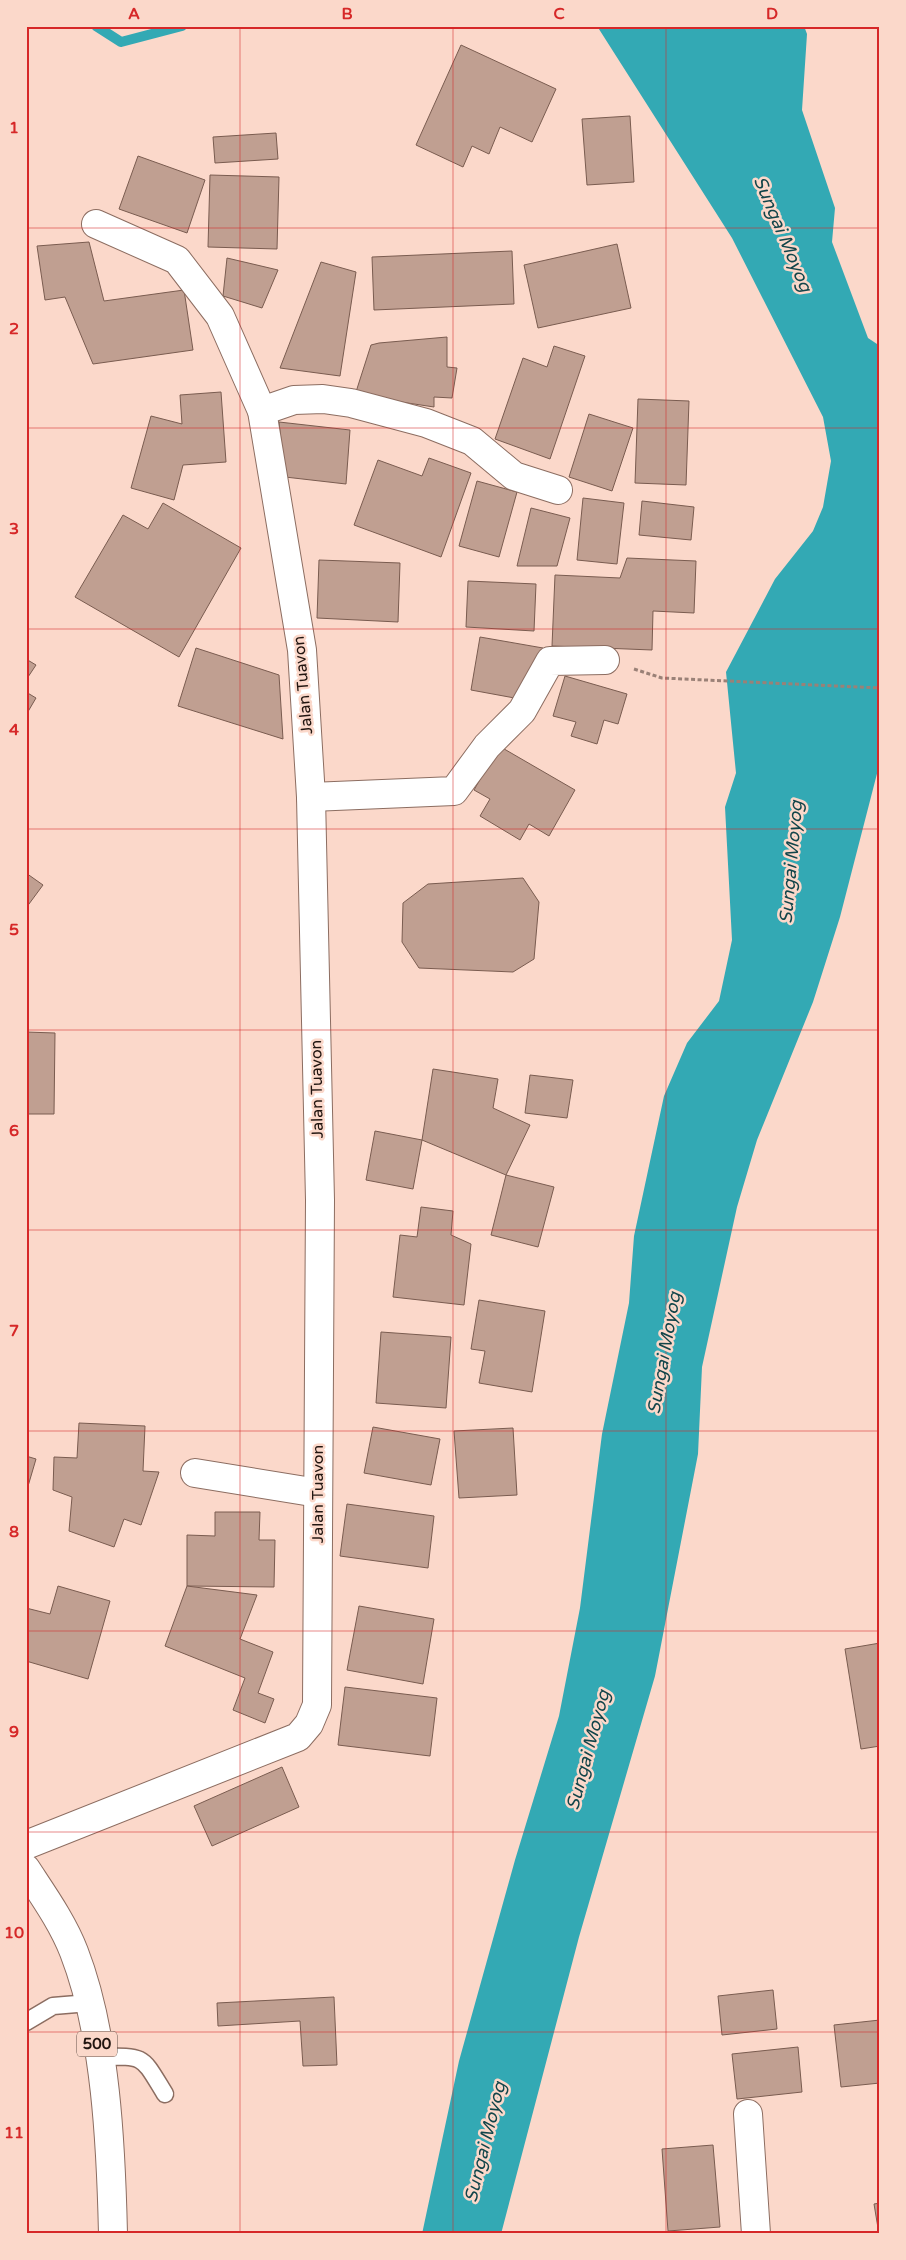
<svg xmlns="http://www.w3.org/2000/svg" width="906" height="2260" viewBox="0 0 906 2260" font-family="'Varela Round',sans-serif">
<style>
.water{fill:#33a9b4}
.lines{fill:none;stroke-linecap:round;stroke-linejoin:round}
.stream{stroke:#33a9b4;stroke-width:10}
.building{fill:#c09f91;stroke:#7a5c50}
.service-casing{stroke:#8c6d61;stroke-width:19}
.minor-casing{stroke:#8c6d61;stroke-width:30}
.primary-casing{stroke:#8c6d61;stroke-width:30}
.path{stroke:#9a8177;stroke-width:3;stroke-dasharray:4 2.5;stroke-linecap:butt}
.service{stroke:#fff;stroke-width:16}
.minor{stroke:#fff;stroke-width:28}
.primary{stroke:#fff;stroke-width:28}
.grid{fill:none;stroke:#d62828;stroke-width:1;stroke-opacity:0.55}
.labels{text-anchor:middle;dominant-baseline:central;stroke-width:5;stroke-linejoin:round;paint-order:stroke}
.shield{fill:#fbd8ca;stroke:#625048;stroke-width:1}
.shield-label{font-size:15px;font-weight:bold;fill:#211510}
.street-label{font-size:16px;fill:#211510;stroke:#fbd8ca}
.water-label{font-size:18px;font-style:italic;fill:#12454a;stroke:#fbd8ca}
.neatline{fill:none;stroke:#d62828;stroke-width:2}
.grid-label{font-size:16px;text-anchor:middle;font-weight:bold;fill:#d62828}
</style>
<rect width="100%" height="100%" fill="#fbd8ca"/>
<polygon class="water" points="597,26 804,26 807,34 802,110 835,208 832,242 868,338 880,346 880,762 840,917 813,1002 757,1140 737,1207 702,1367 698,1454 655,1676 579,1937 501,2234 422,2234 459,2061 515,1860 559,1716 580,1608 602,1434 629,1303 634,1236 664,1096 687,1043 719,1001 732,940 725,807 736,773 726,672 775,579 813,531 823,507 831,461 823,417 732,238"/>
<g class="lines">
<polyline class="stream" points="96,26 121,42 182,26"/>
</g>
<g class="building">
<polygon points="461,45 556,89 532,142 500,127 489,154 472,146 463,167 416,145"/>
<polygon points="630,116 634,182 587,185 582,119"/>
<polygon points="276,133 278,159 215,163 213,137"/>
<polygon points="138,156 205,180 187,233 119,209"/>
<polygon points="210,175 279,177 277,249 208,247"/>
<polygon points="89,242 104,301 184,290 193,350 93,364 65,297 45,300 37,246"/>
<polygon points="617,244 631,308 538,328 524,265"/>
<polygon points="512,251 514,304 374,310 372,257"/>
<polygon points="227,258 278,270 262,308 223,296"/>
<polygon points="321,262 356,272 340,376 280,368"/>
<polygon points="447,337 447,367 457,368 452,398 434,397 434,407 355,395 371,345 379,343"/>
<polygon points="554,346 585,356 550,459 495,439 523,358 547,367"/>
<polygon points="221,392 226,462 183,465 174,500 131,488 151,416 182,424 180,395"/>
<polygon points="638,399 689,401 686,485 635,483"/>
<polygon points="589,414 633,428 612,491 569,477"/>
<polygon points="279,422 350,430 346,484 285,477"/>
<polygon points="429,458 471,473 441,557 354,525 378,460 422,476"/>
<polygon points="477,481 517,492 499,557 459,546"/>
<polygon points="583,498 624,503 617,564 577,560"/>
<polygon points="642,501 694,507 691,540 639,535"/>
<polygon points="163,503 241,548 179,657 75,597 123,515 148,529"/>
<polygon points="531,508 570,518 557,566 517,566"/>
<polygon points="627,558 696,561 694,613 653,611 652,650 552,646 555,575 620,578"/>
<polygon points="319,560 400,563 398,622 317,618"/>
<polygon points="468,581 536,584 534,631 466,627"/>
<polygon points="480,637 543,648 520,699 471,690"/>
<polygon points="196,648 279,675 283,739 178,706"/>
<polygon points="26,659 36,665 26,680"/>
<polygon points="565,676 627,694 618,724 604,720 597,744 571,736 576,722 553,716"/>
<polygon points="26,692 36,698 26,715"/>
<polygon points="499,746 575,790 549,836 529,824 520,840 480,816 490,799 474,790"/>
<polygon points="26,873 43,885 26,908"/>
<polygon points="523,878 539,902 534,959 513,972 419,968 402,942 403,903 428,884"/>
<polygon points="26,1032 55,1033 54,1114 26,1114"/>
<polygon points="433,1069 498,1079 493,1108 530,1125 506,1175 422,1140"/>
<polygon points="530,1075 573,1080 567,1118 525,1113"/>
<polygon points="375,1131 422,1140 413,1189 366,1180"/>
<polygon points="506,1175 554,1187 538,1247 491,1235"/>
<polygon points="421,1207 453,1211 451,1235 471,1244 464,1305 393,1297 400,1235 417,1237"/>
<polygon points="479,1300 545,1311 532,1392 479,1383 485,1351 471,1349"/>
<polygon points="381,1332 451,1337 446,1408 376,1403"/>
<polygon points="79,1423 145,1426 143,1471 159,1472 141,1525 124,1519 114,1547 69,1531 72,1497 53,1490 54,1457 77,1458"/>
<polygon points="373,1427 440,1439 431,1485 364,1473"/>
<polygon points="513,1428 517,1495 459,1498 454,1431"/>
<polygon points="26,1456 36,1459 26,1493"/>
<polygon points="347,1504 434,1516 428,1568 340,1556"/>
<polygon points="215,1512 260,1512 259,1540 275,1540 274,1587 187,1586 187,1535 215,1536"/>
<polygon points="58,1586 110,1601 88,1679 26,1661 26,1608 50,1614"/>
<polygon points="187,1586 257,1595 240,1639 273,1652 258,1693 274,1699 265,1723 233,1710 245,1678 165,1646"/>
<polygon points="359,1606 434,1619 423,1684 347,1670"/>
<polygon points="880,1643 880,1746 861,1749 845,1649"/>
<polygon points="345,1687 437,1698 430,1756 338,1745"/>
<polygon points="282,1767 299,1807 212,1846 194,1806"/>
<polygon points="773,1990 777,2029 722,2035 718,1996"/>
<polygon points="334,1997 337,2065 303,2066 300,2021 218,2026 217,2003"/>
<polygon points="880,2020 880,2083 841,2087 834,2025"/>
<polygon points="798,2047 802,2092 737,2099 732,2054"/>
<polygon points="713,2145 720,2227 668,2231 662,2149"/>
<polygon points="880,2203 880,2234 879,2234 874,2204"/>
</g>
<g class="lines">
<g class="service-casing">
<g id="service">
<polyline points="26,2022 53,2006 89,2003"/>
<path d="M99 2057C146 2056 141 2055 165 2094"/>
</g>
</g>
<g class="minor-casing">
<g id="minor">
<polyline points="262,411 294,400 323,399 351,403 426,423 472,441 514,476 558,490"/>
<polyline points="311,797 454,791 487,746 522,711 550,661 605,660"/>
<polyline points="195,1473 318,1493"/>
<polyline points="26,1845 298,1737 309,1724 317,1705 320,1200 311,797 302,650 262,411 220,316 177,260 96,224"/>
<polyline points="748,2114 756,2234"/>
</g>
</g>
<g class="primary-casing">
<path id="primary" d="M26 1869C43 1895 63 1923 74 1952 106 2034 111 2146 113 2234"/>
</g>
<polyline class="path" points="634,669 662,678 880,688"/>
<use href="#service" class="service"/>
<use href="#minor" class="minor"/>
<use href="#primary" class="primary"/>
</g>
<path class="grid" d="M240 26V2234M453 26V2234M666 26V2234M26 228H880M26 428H880M26 629H880M26 829H880M26 1030H880M26 1230H880M26 1431H880M26 1631H880M26 1832H880M26 2032H880"/>
<g class="labels">
<rect class="shield" x="77" y="2031.5" width="40" height="25" rx="4"/>
<g class="shield-label">
<text x="97" y="2044">500</text>
</g>
<g class="street-label">
<text transform="translate(303 685) rotate(-95)">Jalan Tuavon</text>
<text transform="translate(317 1089) rotate(-91)">Jalan Tuavon</text>
<text transform="translate(318 1494) rotate(-90)">Jalan Tuavon</text>
</g>
<g class="water-label">
<text transform="translate(783 234) rotate(67)">Sungai Moyog</text>
<text transform="translate(791 862) rotate(-85)">Sungai Moyog</text>
<text transform="translate(664 1353) rotate(-80)">Sungai Moyog</text>
<text transform="translate(588 1750) rotate(-75)">Sungai Moyog</text>
<text transform="translate(485 2142) rotate(-76)">Sungai Moyog</text>
</g>
</g>
<rect width="906" height="2260" fill="none" stroke="#fbd8ca" stroke-width="55"/>
<rect x="28" y="28" width="850" height="2204" class="neatline"/>
<g class="grid-label">
<text x="134" y="19">A</text>
<text x="347" y="19">B</text>
<text x="559" y="19">C</text>
<text x="772" y="19">D</text>
<text x="14" y="133">1</text>
<text x="14" y="334">2</text>
<text x="14" y="534">3</text>
<text x="14" y="735">4</text>
<text x="14" y="935">5</text>
<text x="14" y="1136">6</text>
<text x="14" y="1336">7</text>
<text x="14" y="1537">8</text>
<text x="14" y="1737">9</text>
<text x="14" y="1938">10</text>
<text x="14" y="2138">11</text>
</g>
</svg>
